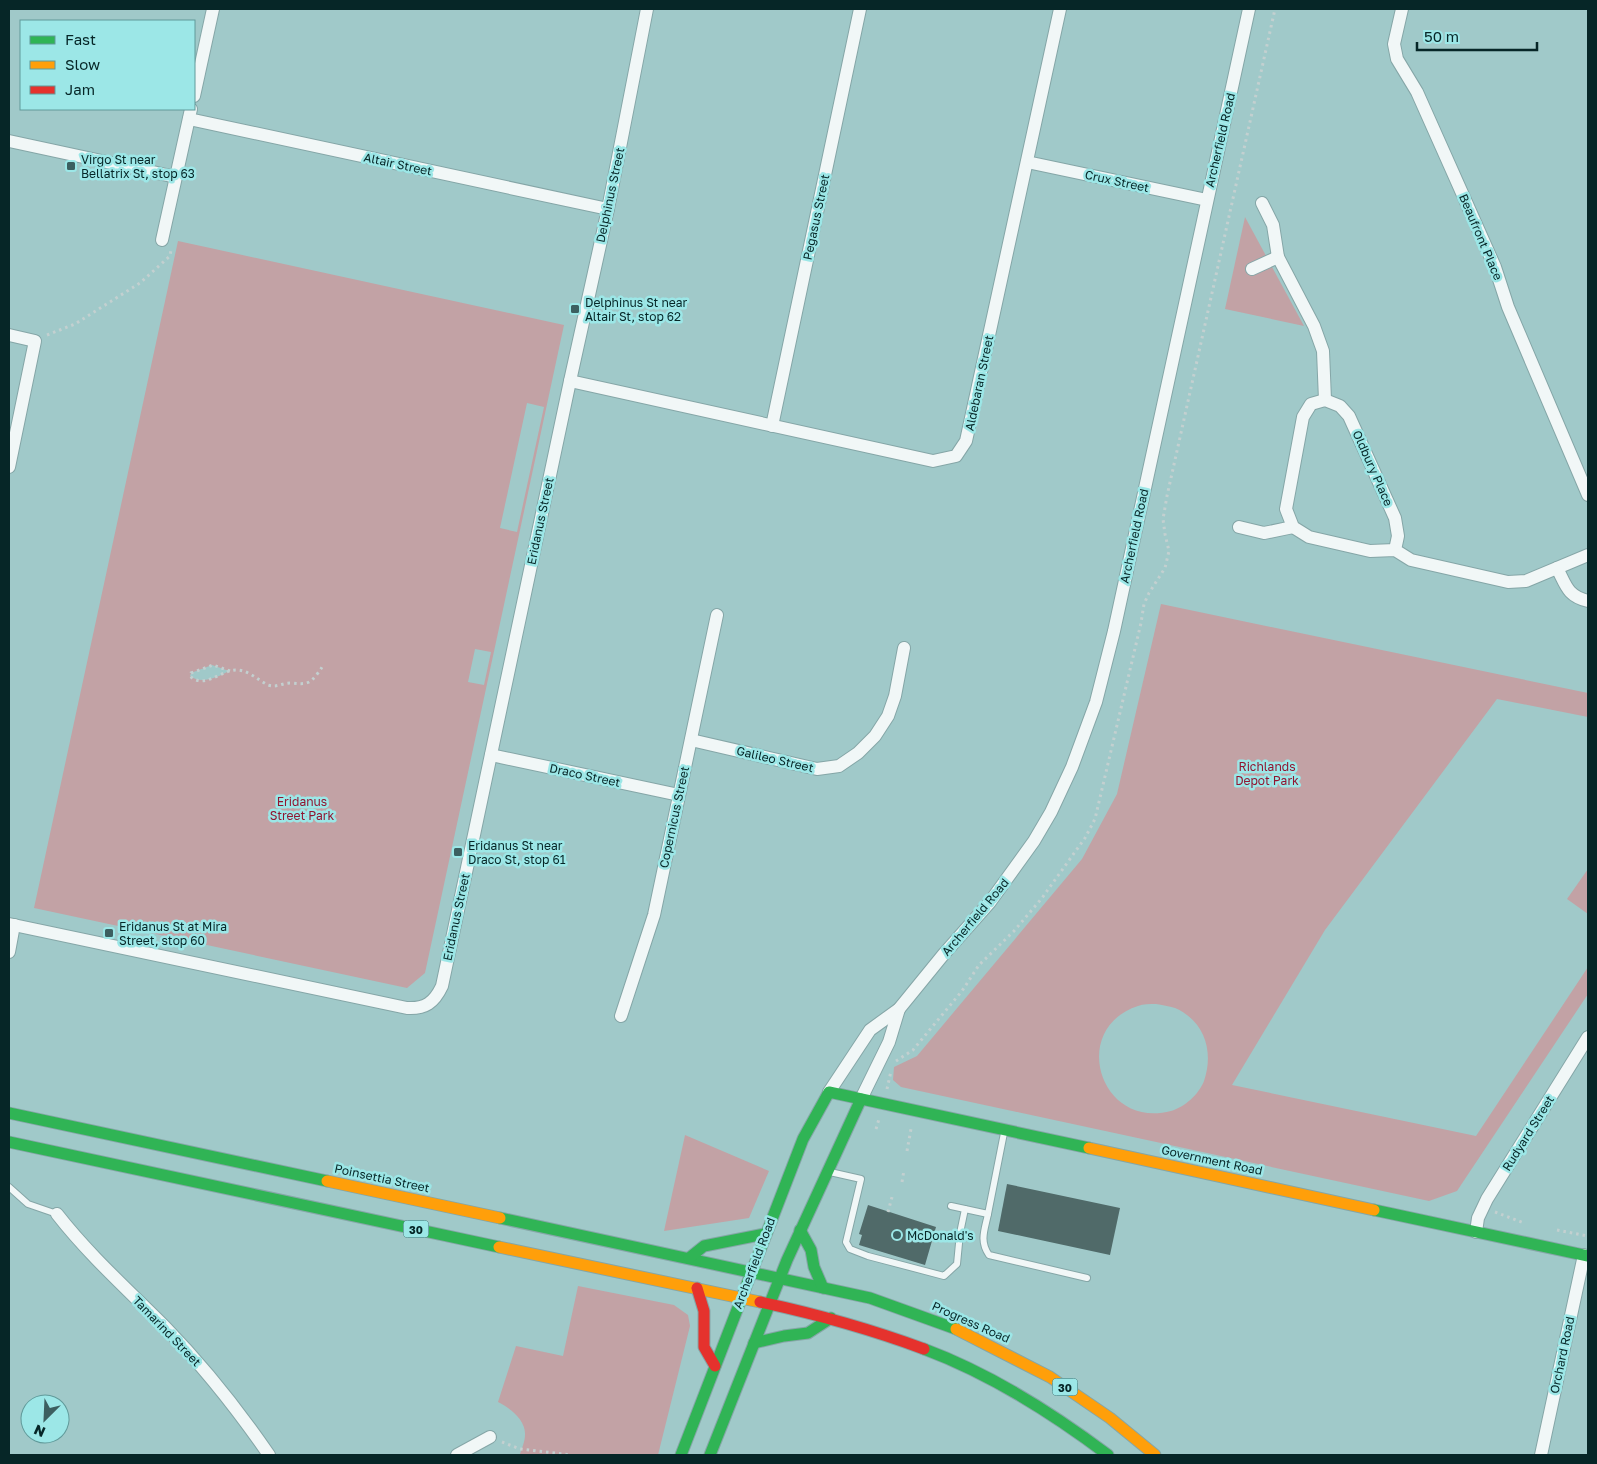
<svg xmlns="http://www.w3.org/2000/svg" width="1597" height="1464" viewBox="0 0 1597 1464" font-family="'Golos Text',sans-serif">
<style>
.green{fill:#c2a2a5;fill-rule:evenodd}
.building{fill:#506a69}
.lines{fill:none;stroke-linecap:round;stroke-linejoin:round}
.lane-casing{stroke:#85a6a7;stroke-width:8}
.street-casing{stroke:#85a6a7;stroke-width:14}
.fast-casing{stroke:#85a6a7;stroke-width:13}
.slow-casing{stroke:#85a6a7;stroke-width:13}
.jam-casing{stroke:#85a6a7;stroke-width:13}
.path{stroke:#c3d0d0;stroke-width:3;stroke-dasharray:2.5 4;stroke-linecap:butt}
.lane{stroke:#f1f7f7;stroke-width:6}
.street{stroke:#f1f7f7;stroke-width:12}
.fast{stroke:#30b455;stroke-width:11}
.slow{stroke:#ff9f0a;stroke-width:11}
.jam{stroke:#e5322d;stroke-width:11}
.poi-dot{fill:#3c5f60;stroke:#9ce7e7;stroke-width:2}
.labels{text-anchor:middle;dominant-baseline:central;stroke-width:5;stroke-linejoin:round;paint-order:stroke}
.shield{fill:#9ce7e7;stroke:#336061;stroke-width:1}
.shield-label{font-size:11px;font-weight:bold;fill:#062627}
.street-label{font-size:12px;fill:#062627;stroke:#9ce7e7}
.poi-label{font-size:12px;fill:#062627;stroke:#9ce7e7;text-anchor:start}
.park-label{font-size:12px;fill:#911530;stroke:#9ce7e7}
</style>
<rect width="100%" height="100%" fill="#a0c9c9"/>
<g class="green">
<polygon points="1245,217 1304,326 1225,309"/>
<path d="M178 241 564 325 425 973 407 988 34 908ZM527 403 544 407 517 532 500 528ZM475 649 491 652 484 685 468 682ZM212 665 229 671C218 677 201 685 190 676L191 673Z"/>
<path d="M1161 604 1588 693V717L1497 699 1325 930 1232 1085 1476 1136 1588 967V994L1457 1191 1429 1201 901 1087 893 1080 894 1067 917 1056 1082 859 1117 794ZM1156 1004C1162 1005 1169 1006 1175 1008 1205 1021 1214 1052 1204 1081 1199 1094 1185 1107 1171 1111 1099 1130 1069 1028 1138 1006 1143 1004 1150 1004 1156 1004Z"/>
<polygon points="1588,869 1588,914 1567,899"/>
<polygon points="685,1135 769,1171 749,1218 664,1231"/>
<path d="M578 1286 674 1305 688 1315 690 1326 658 1455 520 1454C522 1448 525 1441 525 1435 526 1420 510 1408 498 1402L516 1346 563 1356Z"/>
</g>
<g class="building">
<polygon points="1007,1184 1120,1208 1110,1255 998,1231"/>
<polygon points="868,1205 936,1227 925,1265 859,1245 862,1235 859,1234"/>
</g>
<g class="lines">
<g class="lane-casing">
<g id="lane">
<polyline points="830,1172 861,1179 846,1242 850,1249 868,1256 944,1276 957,1264 960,1233 965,1209"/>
<polyline points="9,1187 28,1204 57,1214"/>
<polyline points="951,1206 988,1214 1004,1133"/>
<path d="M988 1214C985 1229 979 1241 989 1255L1087 1278"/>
</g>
</g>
<g class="street-casing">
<g id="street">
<polyline points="1402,9 1394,44 1397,59 1417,92 1495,267 1508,307 1588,495"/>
<polyline points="194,96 213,9"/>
<polyline points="189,119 608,209"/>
<polyline points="9,141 176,177"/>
<polyline points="1027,162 1207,200"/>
<polyline points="1262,203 1273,225 1278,257 1314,326 1323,351 1325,400"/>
<polyline points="162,240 191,109"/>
<polyline points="1252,269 1278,257"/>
<polyline points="9,335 35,341 9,467"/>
<polyline points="570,381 933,461 956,456 966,441 1060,9"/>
<polyline points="772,426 860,9"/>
<polyline points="1239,527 1264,533 1293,527"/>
<polyline points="1395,550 1398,536 1395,518 1349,416 1340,406 1325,400 1311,404 1303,417 1286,509 1293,527 1309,537 1370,551 1395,550 1411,560 1508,582 1526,581 1588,555"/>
<path d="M1557 568C1566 585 1567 596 1588 601"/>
<polyline points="691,740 817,769 839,766 858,753 875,736 888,716 895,696 904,648"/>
<polyline points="491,755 679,795"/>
<path d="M9 924 407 1008C425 1009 434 1003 442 986L570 381 608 209 647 9"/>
<polyline points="9,952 14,925"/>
<polyline points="621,1016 654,915 717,615"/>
<polyline points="829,1092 870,1030 899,1009 943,955 990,902 1034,841 1051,812 1072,767 1096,702 1114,631 1249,9"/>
<polyline points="861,1099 889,1042 899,1009"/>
<path d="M57 1214C89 1255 128 1290 165 1327 203 1366 238 1410 269 1455"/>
<polyline points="1476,1232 1478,1218 1487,1199 1588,1037"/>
<polyline points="457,1455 490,1437"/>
<polyline points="1541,1455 1584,1255"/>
</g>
</g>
<g class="fast-casing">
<g id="fast">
<polyline points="9,1113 327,1181"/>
<polyline points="9,1142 499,1247"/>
<polyline points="1374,1210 1588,1256"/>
<polyline points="500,1218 870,1298 956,1329"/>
<polyline points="800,1230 811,1250 814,1267 823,1288"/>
<polyline points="689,1258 704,1246 765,1234"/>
<polyline points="754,1343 784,1336 808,1333 831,1318"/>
<path d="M924 1349C991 1374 1051 1412 1108 1455"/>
<polyline points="681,1455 803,1139 829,1092 1089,1148"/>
<polyline points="710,1455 787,1260 861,1099"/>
</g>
</g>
<g class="slow-casing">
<g id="slow">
<polyline points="1089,1148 1374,1210"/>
<polyline points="327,1181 500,1218"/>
<polyline points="499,1247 760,1302"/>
<polyline points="956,1329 1050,1377 1110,1418 1155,1455"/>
</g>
</g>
<g class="jam-casing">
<g id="jam">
<polyline points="697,1288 704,1311 704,1347 715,1366"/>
<path d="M760 1302C816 1314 870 1329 924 1349"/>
</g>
</g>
<g class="path">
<polyline points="47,335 75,324 140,283 170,256 171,250"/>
<path d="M230 671 213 665 191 673 190 676C204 690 222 669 237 670 248 670 258 680 268 685 277 688 282 683 290 683 297 683 303 685 309 682 314 679 319 672 322 667"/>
<polyline points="896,1061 913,1050 962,991 979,965 1014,931 1042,898 1085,838 1095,819 1141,623 1144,604 1149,593 1165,568 1169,551 1165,534 1163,519 1167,496 1275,9"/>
<polyline points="887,1089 891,1071"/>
<polyline points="876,1129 879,1119"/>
<polyline points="907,1151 911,1129"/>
<polyline points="902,1182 904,1170"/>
<polyline points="888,1212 892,1197"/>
<polyline points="1495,1212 1524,1223"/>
<polyline points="1557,1230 1588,1236"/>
<polyline points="502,1442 520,1449 571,1455"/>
</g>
<use href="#lane" class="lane"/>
<use href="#street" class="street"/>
<use href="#fast" class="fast"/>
<use href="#slow" class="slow"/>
<use href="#jam" class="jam"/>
</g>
<g class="poi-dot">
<rect x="66" y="161" width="10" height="10" rx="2.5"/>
<rect x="570" y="304" width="10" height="10" rx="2.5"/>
<rect x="453" y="847" width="10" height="10" rx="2.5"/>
<rect x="104" y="928" width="10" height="10" rx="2.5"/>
<circle cx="897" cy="1235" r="5"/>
</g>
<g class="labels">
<g class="shield">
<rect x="403.5" y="1220.5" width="25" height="17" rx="4"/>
<rect x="1052.5" y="1378.5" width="25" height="17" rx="4"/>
</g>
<g class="shield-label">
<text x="416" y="1229">30</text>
<text x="1065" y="1387">30</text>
</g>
<g class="street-label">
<text transform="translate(1220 140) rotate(-77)">Archerfield Road</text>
<text transform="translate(398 164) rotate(12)">Altair Street</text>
<text transform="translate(1117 181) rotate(12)">Crux Street</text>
<text transform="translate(610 195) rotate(-78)">Delphinus Street</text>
<text transform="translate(816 217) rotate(-78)">Pegasus Street</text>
<text transform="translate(1481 237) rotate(67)">Beaufront Place</text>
<text transform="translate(979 383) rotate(-78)">Aldebaran Street</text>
<text transform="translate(1373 468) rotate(66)">Oldbury Place</text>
<text transform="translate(540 521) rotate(-78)">Eridanus Street</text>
<text transform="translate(1134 536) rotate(-78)">Archerfield Road</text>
<text transform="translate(775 759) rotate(13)">Galileo Street</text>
<text transform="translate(585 775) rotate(12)">Draco Street</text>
<text transform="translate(674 817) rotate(-78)">Copernicus Street</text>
<text transform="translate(456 917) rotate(-78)">Eridanus Street</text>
<text transform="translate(975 917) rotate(-50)">Archerfield Road</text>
<text transform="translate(1528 1133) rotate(-58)">Rudyard Street</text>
<text transform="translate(1212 1160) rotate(12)">Government Road</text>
<text transform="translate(382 1178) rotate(12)">Poinsettia Street</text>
<text transform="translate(754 1263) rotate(-69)">Archerfield Road</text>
<text transform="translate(971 1322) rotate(24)">Progress Road</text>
<text transform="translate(167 1331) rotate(46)">Tamarind Street</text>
<text transform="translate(1562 1355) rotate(-78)">Orchard Road</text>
</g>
<g class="poi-label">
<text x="81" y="159">Virgo St near<tspan x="81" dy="14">Bellatrix St, stop 63</tspan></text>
<text x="585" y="302">Delphinus St near<tspan x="585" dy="14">Altair St, stop 62</tspan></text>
<text x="468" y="845">Eridanus St near<tspan x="468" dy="14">Draco St, stop 61</tspan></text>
<text x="119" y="926">Eridanus St at Mira<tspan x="119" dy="14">Street, stop 60</tspan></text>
<text x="907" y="1235">McDonald's</text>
</g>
<g class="park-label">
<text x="1267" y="766">Richlands<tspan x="1267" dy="14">Depot Park</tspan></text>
<text x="302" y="801">Eridanus<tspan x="302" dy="14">Street Park</tspan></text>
</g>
</g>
<rect width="1597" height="1464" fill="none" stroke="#062627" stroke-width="20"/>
<rect x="20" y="20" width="175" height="90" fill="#9ce7e7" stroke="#609a9a"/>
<rect x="30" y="36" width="25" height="8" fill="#30b455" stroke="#609a9a"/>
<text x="65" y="45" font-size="15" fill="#062627">Fast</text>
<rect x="30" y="61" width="25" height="8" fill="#ff9f0a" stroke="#609a9a"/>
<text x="65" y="70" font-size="15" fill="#062627">Slow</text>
<rect x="30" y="86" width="25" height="8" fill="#e5322d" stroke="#609a9a"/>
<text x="65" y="95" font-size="15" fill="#062627">Jam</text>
<g transform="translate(45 1419) rotate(204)"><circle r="24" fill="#9ce7e7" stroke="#609a9a"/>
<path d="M0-4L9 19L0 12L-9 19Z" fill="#3c5f60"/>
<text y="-8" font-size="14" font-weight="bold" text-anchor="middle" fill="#062627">N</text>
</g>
<path d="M1417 42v8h120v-8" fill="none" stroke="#062627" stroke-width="2.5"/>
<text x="1424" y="42" font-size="15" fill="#062627" stroke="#9ce7e7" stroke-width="4" paint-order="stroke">50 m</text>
</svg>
